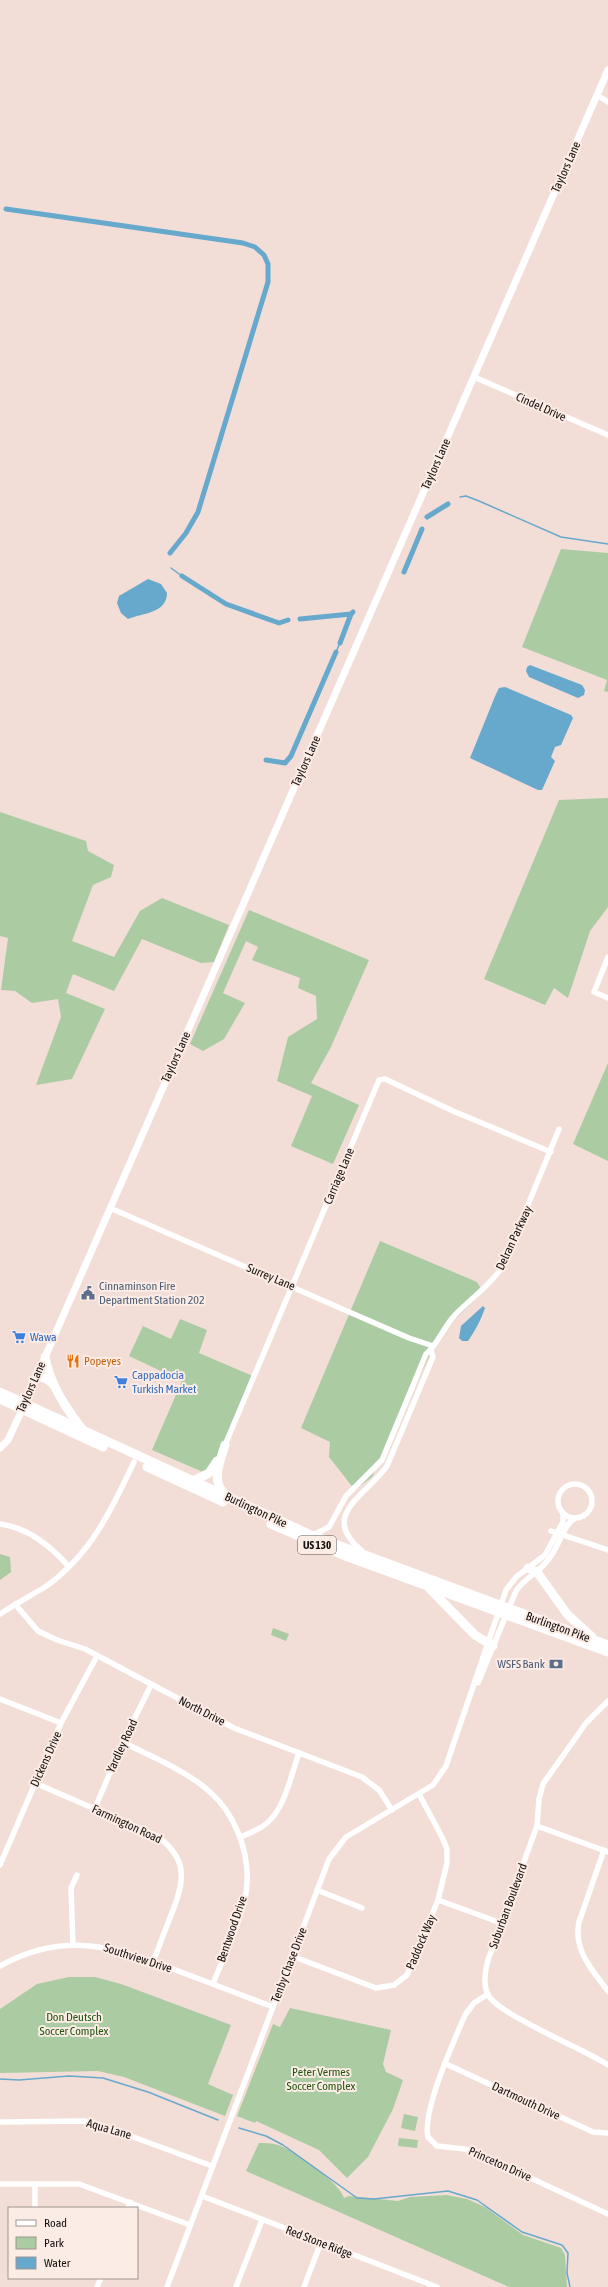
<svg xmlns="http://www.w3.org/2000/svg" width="608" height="2287" viewBox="0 0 608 2287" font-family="'Asap Condensed',sans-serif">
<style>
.green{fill:#abcba3}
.water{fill:#67a8cd}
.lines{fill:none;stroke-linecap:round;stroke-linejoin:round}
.stream{stroke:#67a8cd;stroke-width:1.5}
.canal{stroke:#67a8cd;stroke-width:5}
.minor{stroke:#fff;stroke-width:5.5}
.tertiary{stroke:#fff;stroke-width:7}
.trunk{stroke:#fff;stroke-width:9}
.labels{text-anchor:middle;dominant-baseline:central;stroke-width:4;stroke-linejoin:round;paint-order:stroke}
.shield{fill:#fcece6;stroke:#5c524f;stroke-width:1}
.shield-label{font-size:11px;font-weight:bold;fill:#17100e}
.street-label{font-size:12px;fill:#17100e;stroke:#fcece6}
.service-label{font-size:12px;fill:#4e5e75;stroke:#fcece6;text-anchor:start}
.shop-label{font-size:12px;fill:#366cbe;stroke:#fcece6;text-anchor:start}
.food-label{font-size:12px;fill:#c56008;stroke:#fcece6;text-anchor:start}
.park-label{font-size:12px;fill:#1f550c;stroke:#fcece6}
</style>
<rect width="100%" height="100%" fill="#f2ded7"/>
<g class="green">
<polygon points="561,549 608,553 608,692 604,691 607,680 522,647"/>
<polygon points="608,798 608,907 590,931 568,998 554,988 545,1005 484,979 559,800"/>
<polygon points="0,812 86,841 88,851 114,865 111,877 93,885 72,941 114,957 140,911 162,898 229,925 214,962 201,963 142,939 114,991 73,974 66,993 105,1009 72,1079 36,1085 61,1017 58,999 32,1003 15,991 1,990 8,938 0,936"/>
<polygon points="249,910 369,960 331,1047 311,1083 359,1105 333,1164 291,1146 312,1096 277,1081 288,1037 317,1019 316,996 298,988 300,978 252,960 258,947 246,941 223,993 245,1003 224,1039 203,1051 190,1044"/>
<polygon points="608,1063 608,1161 573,1144"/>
<polygon points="380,1241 477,1282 483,1292 443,1331 434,1346 372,1477 355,1490 329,1457 330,1442 301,1428"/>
<polygon points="180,1319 207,1330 199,1353 255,1377 212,1476 152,1450 182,1381 129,1356 143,1326 171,1339"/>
<polygon points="0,1554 10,1557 11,1572 0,1580"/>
<polygon points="273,1628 289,1634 286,1641 271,1635"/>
<polygon points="69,1977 95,1977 121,1984 231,2025 208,2084 233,2095 225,2116 124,2077 98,2071 0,2073 0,2009 37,1984"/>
<polygon points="290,2008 391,2030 383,2064 386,2072 403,2080 393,2109 368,2157 347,2178 319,2150 256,2121 255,2123 237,2116 273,2024 280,2027"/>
<polygon points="404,2114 418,2117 415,2131 401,2128"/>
<polygon points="399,2138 418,2140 417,2148 398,2146"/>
<path d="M259 2143C267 2143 273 2143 281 2146 296 2152 340 2183 344 2198L349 2196 398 2201 410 2197 447 2195 467 2199 485 2207 523 2235 561 2248 565 2255 567 2287H509L246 2171Z"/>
</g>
<g class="water">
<path d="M148 579 161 584 167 593C167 613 143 613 128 619L121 613 117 603 119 596Z"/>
<polygon points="530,665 582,685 585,690 584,695 578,698 529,677 526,671 527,667"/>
<polygon points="505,687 571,715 573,718 561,745 555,747 551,757 555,761 542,790 538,790 470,758 496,694 499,688"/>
<path d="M483 1306 485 1308C481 1320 475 1331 468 1341H462L459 1338 461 1326Z"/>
</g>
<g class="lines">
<g class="stream">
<polyline points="460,497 466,496 479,501 561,537 608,544"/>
<polyline points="171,568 182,576"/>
<polyline points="336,652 340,643"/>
<polyline points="0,2079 19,2080 69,2076 103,2078 148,2092 218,2120"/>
<polyline points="239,2128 266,2136 283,2145 357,2198 374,2199 448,2191 477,2200 522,2232 562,2245 568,2253 567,2273 570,2287"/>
</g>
<g class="canal">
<polyline points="6,209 243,243 255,247 264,255 268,264 268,282 198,512 186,533 170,553"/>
<polyline points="427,517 448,504"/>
<polyline points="404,572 422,529"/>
<polyline points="182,576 226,604 279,623 288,620"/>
<polyline points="300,619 351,614 353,612"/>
<polyline points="340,643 351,614"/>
<polyline points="266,760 285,763 291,756 336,652"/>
</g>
<g class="minor">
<polyline points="597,95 608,102"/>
<polyline points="474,377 608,435"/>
<polyline points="608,957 594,992 608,998"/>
<polyline points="110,1208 409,1338 433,1346"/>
<polyline points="225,1445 379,1080 385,1079 453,1111 551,1152"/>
<circle cx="575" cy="1501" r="17"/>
<path d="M0 1524C27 1527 52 1547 69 1567"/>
<polyline points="551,1531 608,1550"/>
<path d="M313 1535 329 1527 346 1496 382 1460 426 1354C438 1344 444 1326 455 1315 471 1298 490 1286 503 1266L559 1129"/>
<path d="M362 1551C318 1515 367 1495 387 1466L433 1357 431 1350"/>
<polyline points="15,1604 38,1631 57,1640 85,1649 234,1728 362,1777 379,1790 392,1810"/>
<path d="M0 1614C15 1604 30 1596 45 1587 90 1556 112 1509 134 1462"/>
<path d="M478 1683 516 1591C525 1577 542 1571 551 1556 558 1547 565 1523 574 1519"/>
<polyline points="0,1699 61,1723"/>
<path d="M608 1701 586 1723 543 1784 539 1799 537 1826 488 1960C485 1971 483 1982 487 1993 495 2014 585 2049 608 2065"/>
<path d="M123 1742C151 1757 186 1770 210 1792 235 1814 249 1851 247 1884 246 1912 223 1957 213 1984"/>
<path d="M35 1783 157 1836C190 1860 184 1883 171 1915 165 1931 159 1946 153 1962"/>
<polyline points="95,1808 123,1742 151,1685"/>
<polyline points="537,1826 608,1852"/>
<path d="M240 1837C250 1833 259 1830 267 1823 285 1808 291 1775 299 1753"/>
<path d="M604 1850 579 1922C573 1950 592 1970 608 1991"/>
<polyline points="0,1865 61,1723 97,1656"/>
<polyline points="317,1890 362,1908"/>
<polyline points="438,1900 501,1923"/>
<polyline points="73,1945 71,1888 77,1875"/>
<polyline points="292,1956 376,1988 394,1985 407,1975 438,1900 447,1863 447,1849 442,1837 419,1794"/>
<path d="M0 1966C67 1929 116 1948 181 1972 212 1984 242 1995 273 2007"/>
<path d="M488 1994 474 2003 465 2015C454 2041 422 2111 428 2137L437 2146 465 2149 477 2153 608 2214"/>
<polyline points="446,2064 593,2132 608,2133"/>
<polyline points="0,2122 84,2121 98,2124 212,2166"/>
<polyline points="0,2184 79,2184 190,2225"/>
<polyline points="35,2184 35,2208"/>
<polyline points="202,2196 437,2287"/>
<polyline points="128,2208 130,2202"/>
<polyline points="97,2287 101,2278"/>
<polyline points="167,2287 329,1859 346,1837 433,1785 446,1766 506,1590 516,1577 545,1555 563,1522 563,1513"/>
<polyline points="236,2287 262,2220"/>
<polyline points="304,2287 321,2242"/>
</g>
<polyline class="tertiary" points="0,1448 8,1440 22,1410 608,70"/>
<g class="trunk">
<path d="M45 1357C50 1384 65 1407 82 1429"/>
<polyline points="37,1376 47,1379 53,1384"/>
<polyline points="0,1392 311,1535 608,1645"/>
<polyline points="0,1399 103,1447"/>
<path d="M225 1445C220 1462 210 1482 226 1495"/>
<polyline points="147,1467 223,1502"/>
<polyline points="193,1481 209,1473 217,1461"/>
<polyline points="271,1524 348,1557 608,1652"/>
<polyline points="528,1568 537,1572 567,1614 592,1637"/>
<polyline points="430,1589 475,1635 493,1646"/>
</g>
</g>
<defs>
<g id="civic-bare" transform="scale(1.08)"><path d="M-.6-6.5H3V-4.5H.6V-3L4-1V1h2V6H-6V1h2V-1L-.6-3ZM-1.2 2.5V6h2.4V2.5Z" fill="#5c6f8a" stroke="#fcece6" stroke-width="2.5" paint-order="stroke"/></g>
<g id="supermarket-bare" transform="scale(1.08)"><path d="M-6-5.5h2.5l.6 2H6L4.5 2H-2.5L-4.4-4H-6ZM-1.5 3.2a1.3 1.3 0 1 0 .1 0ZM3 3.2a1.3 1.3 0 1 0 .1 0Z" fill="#3f7fe0" stroke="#fcece6" stroke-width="2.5" paint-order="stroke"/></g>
<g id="restaurant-bare" transform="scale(1.08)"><path d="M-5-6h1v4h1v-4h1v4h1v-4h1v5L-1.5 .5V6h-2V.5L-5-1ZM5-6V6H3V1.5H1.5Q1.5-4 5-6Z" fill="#e8710a" stroke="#fcece6" stroke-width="2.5" paint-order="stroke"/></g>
<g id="bank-bare" transform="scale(1.08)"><path d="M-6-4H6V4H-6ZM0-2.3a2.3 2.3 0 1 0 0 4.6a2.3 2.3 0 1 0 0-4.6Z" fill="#5c6f8a" stroke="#fcece6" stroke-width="2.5" paint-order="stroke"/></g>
</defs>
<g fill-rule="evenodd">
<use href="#civic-bare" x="88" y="1293"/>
<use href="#supermarket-bare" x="19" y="1337"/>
<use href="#restaurant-bare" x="73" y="1361"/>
<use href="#supermarket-bare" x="121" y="1382"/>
<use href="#bank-bare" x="556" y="1664"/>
</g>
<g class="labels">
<rect class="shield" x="298" y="1536" width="38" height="18" rx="3"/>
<g class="shield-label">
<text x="317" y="1545">US 130</text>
</g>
<g class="street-label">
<text transform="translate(566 167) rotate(-66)">Taylors Lane</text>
<text transform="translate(541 407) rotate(24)">Cindel Drive</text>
<text transform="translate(436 464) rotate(-66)">Taylors Lane</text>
<text transform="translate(306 761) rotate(-66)">Taylors Lane</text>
<text transform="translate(176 1057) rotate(-66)">Taylors Lane</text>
<text transform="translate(339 1176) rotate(-67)">Carriage Lane</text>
<text transform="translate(514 1238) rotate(-65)">Delran Parkway</text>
<text transform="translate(271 1277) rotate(23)">Surrey Lane</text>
<text transform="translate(31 1387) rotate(-66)">Taylors Lane</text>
<text transform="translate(256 1510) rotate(25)">Burlington Pike</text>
<text transform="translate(558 1627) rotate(20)">Burlington Pike</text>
<text transform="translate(202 1711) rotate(27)">North Drive</text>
<text transform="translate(122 1746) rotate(-65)">Yardley Road</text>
<text transform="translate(46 1759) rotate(-66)">Dickens Drive</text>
<text transform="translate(127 1824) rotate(25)">Farmington Road</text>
<text transform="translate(508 1906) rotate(-70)">Suburban Boulevard</text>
<text transform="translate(232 1929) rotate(-71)">Bentwood Drive</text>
<text transform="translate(421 1942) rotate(-67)">Paddock Way</text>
<text transform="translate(138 1958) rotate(18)">Southview Drive</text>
<text transform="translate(289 1965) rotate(-69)">Tenby Chase Drive</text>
<text transform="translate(526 2101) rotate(25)">Dartmouth Drive</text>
<text transform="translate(109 2129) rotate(16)">Aqua Lane</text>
<text transform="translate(500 2164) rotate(24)">Princeton Drive</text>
<text transform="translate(319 2242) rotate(21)">Red Stone Ridge</text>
</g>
<g class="service-label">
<text x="99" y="1286">Cinnaminson Fire<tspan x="99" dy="14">Department Station 202</tspan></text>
<text x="545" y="1664" text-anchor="end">WSFS Bank</text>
</g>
<g class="shop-label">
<text x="30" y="1337">Wawa</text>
<text x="132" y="1375">Cappadocia<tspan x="132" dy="14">Turkish Market</tspan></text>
</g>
<g class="food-label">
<text x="84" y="1361">Popeyes</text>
</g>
<g class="park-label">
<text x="74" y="2017">Don Deutsch<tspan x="74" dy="14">Soccer Complex</tspan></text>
<text x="321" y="2072">Peter Vermes<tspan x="321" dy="14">Soccer Complex</tspan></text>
</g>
</g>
<rect x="8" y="2207" width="130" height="72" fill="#fcece6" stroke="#a09490"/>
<rect x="16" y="2220" width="20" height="6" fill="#ffffff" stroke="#a09490"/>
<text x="44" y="2227" font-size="12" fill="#17100e">Road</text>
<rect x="16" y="2237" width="20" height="12" fill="#abcba3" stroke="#a09490"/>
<text x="44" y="2247" font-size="12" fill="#17100e">Park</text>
<rect x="16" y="2257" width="20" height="12" fill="#67a8cd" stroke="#a09490"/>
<text x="44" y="2267" font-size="12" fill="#17100e">Water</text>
</svg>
